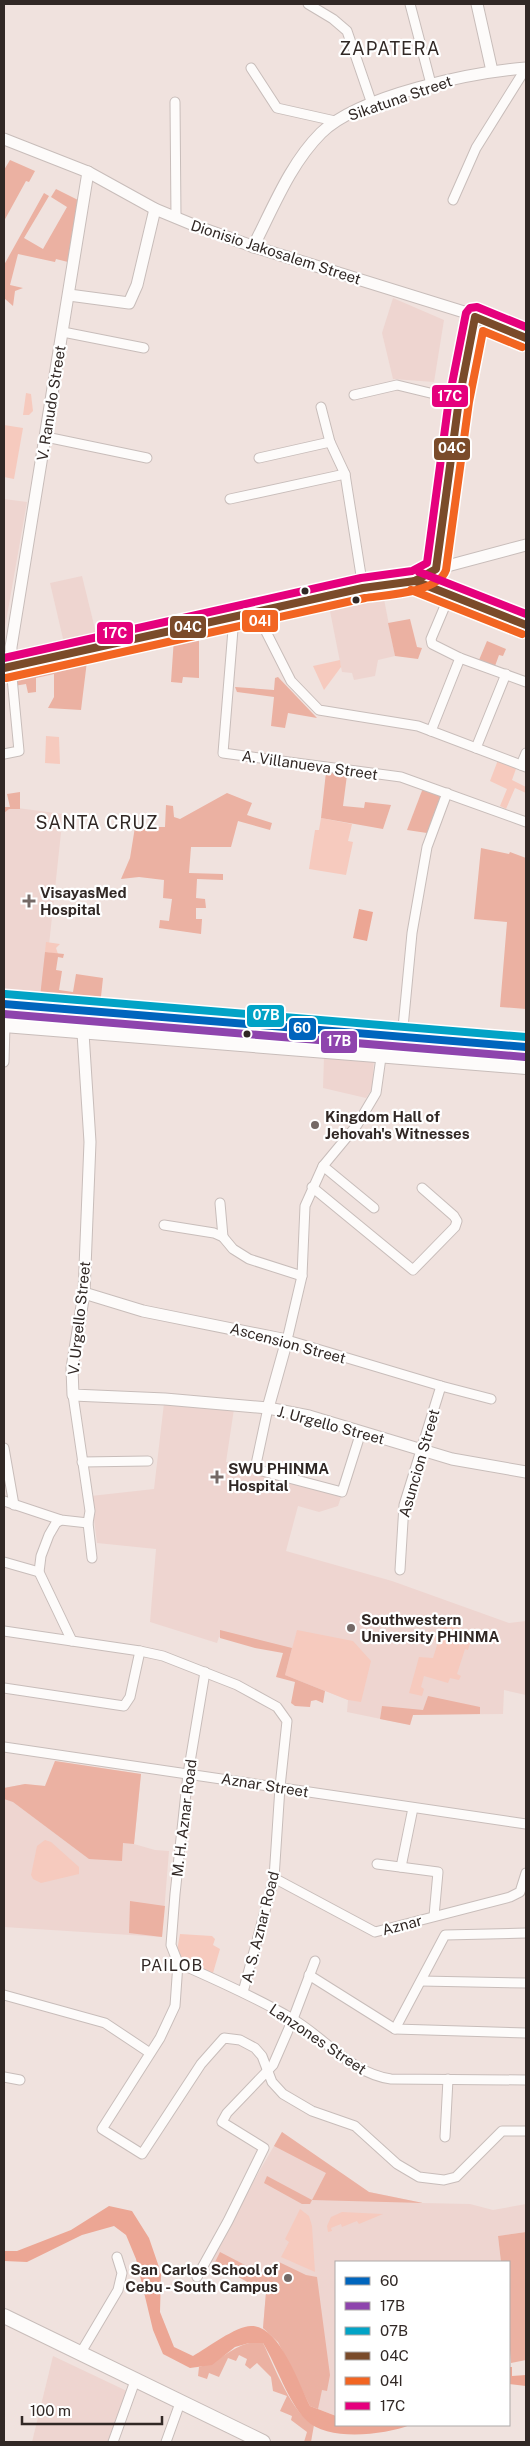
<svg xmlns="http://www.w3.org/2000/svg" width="530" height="2446" viewBox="0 0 530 2446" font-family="'Public Sans',sans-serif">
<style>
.built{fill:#eed5d0}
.green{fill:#f6cabe}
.forest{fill:#ebb1a2}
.water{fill:#eca694}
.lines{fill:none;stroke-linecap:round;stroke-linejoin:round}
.minor-casing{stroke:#c8bdba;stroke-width:11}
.tertiary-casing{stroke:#c8bdba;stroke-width:13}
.secondary-casing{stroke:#c8bdba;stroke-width:16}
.minor{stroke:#fdfbfa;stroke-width:9}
.tertiary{stroke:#fdfbfa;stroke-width:11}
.secondary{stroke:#fdfbfa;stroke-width:14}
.bus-1-casing{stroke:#fff;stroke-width:11}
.bus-2-casing{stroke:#fff;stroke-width:11}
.bus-3-casing{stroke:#fff;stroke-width:11}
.bus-4-casing{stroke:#fff;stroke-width:11}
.bus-5-casing{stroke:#fff;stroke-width:11}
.bus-6-casing{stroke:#fff;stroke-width:11}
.bus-1{stroke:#0065bd;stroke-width:8}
.bus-2{stroke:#8e44ad;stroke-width:8}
.bus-3{stroke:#02a3c6;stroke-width:8}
.bus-4{stroke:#7a4b2a;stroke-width:8}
.bus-5{stroke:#f26522;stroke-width:8}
.bus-6{stroke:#e5007d;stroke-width:8}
.bus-dot{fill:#312825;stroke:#fff;stroke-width:2}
.poi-dot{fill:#746966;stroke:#fff;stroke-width:2}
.labels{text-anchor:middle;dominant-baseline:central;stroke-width:4.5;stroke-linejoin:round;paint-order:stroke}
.street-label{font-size:15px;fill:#312825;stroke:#fff}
.poi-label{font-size:15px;font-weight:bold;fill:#312825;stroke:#fff;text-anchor:start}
.neighbourhood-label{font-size:16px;letter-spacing:1px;fill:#312825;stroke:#fff}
.quarter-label{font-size:18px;letter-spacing:1px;fill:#312825;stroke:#fff}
.line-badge{stroke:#fff;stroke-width:2}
.badge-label{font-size:14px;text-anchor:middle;font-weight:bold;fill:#fff}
</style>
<rect width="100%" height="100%" fill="#f0e2de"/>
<g class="built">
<polygon points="393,298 444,320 434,382 393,379 382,333"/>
<polygon points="4,499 27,502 4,633"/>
<polygon points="82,576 97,637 64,643 50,583"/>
<polygon points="383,594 395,656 378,660 375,676 354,680 352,673 342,672 329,606"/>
<polygon points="10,807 63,814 43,1001 4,998 4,809"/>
<polygon points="324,1056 374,1060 372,1089 366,1098 323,1088"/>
<polygon points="164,1403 234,1409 226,1462 342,1494 338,1506 319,1512 298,1506 286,1551 392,1581 509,1623 526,1621 526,1695 504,1690 503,1714 413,1715 410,1725 347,1712 348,1700 278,1672 285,1651 219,1637 217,1643 150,1622 156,1549 97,1543 91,1496 154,1489"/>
<polygon points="55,1761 141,1774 134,1844 155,1850 169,1851 162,1937 4,1927 4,1788 25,1784 45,1786"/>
<polygon points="282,2132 369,2192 423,2203 470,2204 493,2210 526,2204 526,2232 498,2236 501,2262 336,2262 336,2416 310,2406 278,2342 263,2328 266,2292 208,2260"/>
<polygon points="53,2356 129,2392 109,2442 32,2442"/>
</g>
<g class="green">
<polygon points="26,393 31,394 33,411 29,415 23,415"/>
<polygon points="4,425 23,428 14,479 4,477"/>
<polygon points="340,660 341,667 324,690 313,666"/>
<polygon points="46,736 59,737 60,764 45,763"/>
<polygon points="498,760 517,766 512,780 526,787 526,793 515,788 506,809 500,806 507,789 490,781"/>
<polygon points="321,818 352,824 348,841 353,842 346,875 309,869 315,830 319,830"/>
<polygon points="46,942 60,944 56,948 58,954 45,952"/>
<polygon points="442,1623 465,1630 464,1634 472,1636 468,1650 465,1649 457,1674 461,1676 459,1680 450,1678 448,1683 424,1676 421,1687 424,1689 422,1696 409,1693 419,1657 433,1658 438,1642 434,1640 435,1636 438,1637"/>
<polygon points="297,1630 353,1641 371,1661 361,1702 348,1700 285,1675"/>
<polygon points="45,1840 51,1842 79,1867 79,1874 41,1883 33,1879 31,1875 37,1846"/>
<polygon points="180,1934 212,1936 215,1939 213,1945 220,1949 213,1973 183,1961 177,1951"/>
<polygon points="300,2209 309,2216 312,2226 315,2272 281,2257 289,2242 285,2239"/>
<polygon points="342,2212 383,2214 359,2224 357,2221 342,2227 341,2224 331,2228 332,2231 328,2232 327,2226 331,2217"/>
</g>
<g class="forest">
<polygon points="10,160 35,171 29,182 26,181 4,221 4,170"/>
<polygon points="56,189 78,200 68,262 56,259 55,262 18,254 10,285 23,288 15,291 13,306 4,298 4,265 44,193 49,196 24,238 43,249 67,207 51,197"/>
<polygon points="410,619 417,647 422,648 418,659 395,656 388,623"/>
<polygon points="222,623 223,632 199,640 199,678 183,677 182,683 171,682 174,638"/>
<polygon points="487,641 506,649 503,656 499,655 495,666 479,660"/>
<polygon points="88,653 81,710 48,708 54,697 54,674 36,678 36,692 28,693 26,684 14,686 13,668"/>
<polygon points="278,677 317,718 288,713 285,728 271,726 274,697 237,692 235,687 274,690 275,678"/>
<polygon points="326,772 347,775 343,806 364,808 365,802 391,805 383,829 321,818"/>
<polygon points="423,788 444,796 427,833 407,830"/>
<polygon points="20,792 20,809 9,809 4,813 4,807 10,807 7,794"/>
<polygon points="227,793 252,803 247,815 272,823 270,830 238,821 231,847 191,847 189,873 223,874 223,880 197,879 196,898 205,899 206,908 196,908 196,919 202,919 201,934 159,928 160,920 169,921 172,899 163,898 164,880 139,877 121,879 130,858 135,827 165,827 166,805 173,806 174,817 180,819"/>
<polygon points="481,848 509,854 510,852 526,858 526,1009 500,1007 507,922 474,919"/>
<polygon points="45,952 64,954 63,958 58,957 56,970 62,971 59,990 73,992 76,974 103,978 100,1006 40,997"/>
<polygon points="220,1630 292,1648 285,1675 325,1691 323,1703 316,1700 311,1701 310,1707 295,1706 291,1703 295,1682 276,1677 283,1653 255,1648 220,1638"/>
<polygon points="428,1696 480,1707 480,1714 413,1715 410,1725 380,1719 382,1706 423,1710"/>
<polygon points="55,1761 141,1774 134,1844 123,1843 122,1861 89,1859 13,1802 4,1799 4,1788 25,1784 45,1786"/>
<polygon points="130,1901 165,1906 162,1937 129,1933"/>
<polygon points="282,2132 369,2192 423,2203 312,2200 310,2204 302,2204 264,2183 267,2176 312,2200 326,2173 274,2146"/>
<polygon points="526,2232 526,2360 511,2363 509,2337 509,2262 501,2262 498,2236"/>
<polygon points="220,2252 266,2276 270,2268 275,2269 279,2262 306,2275 317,2277 330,2375 327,2391 322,2390 318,2409 310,2406 278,2342 263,2328 266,2292 214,2264"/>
<path d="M249 2343H263C274 2366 292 2414 314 2425L311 2442H304L307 2432 291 2420 292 2416 280 2411 287 2396 273 2391 271 2377 257 2363 250 2369 245 2365 247 2359 239 2355 236 2361 228 2358 219 2377 209 2373 207 2379 198 2376 199 2367C218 2363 230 2348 249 2343Z"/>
</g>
<g class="water">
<polygon points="359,909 373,912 367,941 353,938"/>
<path d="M109 2206 132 2211 149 2238 161 2273 160 2312 174 2347 193 2356C207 2348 236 2326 251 2326 279 2325 299 2384 310 2406L336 2416V2425H410C384 2435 328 2442 306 2420 288 2402 277 2366 263 2343H249L235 2347 212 2365 190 2368 163 2354 153 2330 136 2259 126 2235 114 2226 82 2235 27 2262 4 2261V2251H17L71 2230Z"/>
<polygon points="509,2367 512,2367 512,2376 526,2375 526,2386 509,2384"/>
</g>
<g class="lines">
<g class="minor-casing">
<g id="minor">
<polyline points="308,4 333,19 347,31 372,104"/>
<polyline points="410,4 431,84"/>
<polyline points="251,68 277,108 335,121"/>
<polyline points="175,102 176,218"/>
<polyline points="453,200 476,148 526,68"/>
<polyline points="63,332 144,348"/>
<polyline points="354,395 397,385 459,400"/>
<polyline points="321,407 330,442 345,474 363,588"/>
<polyline points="46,437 147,458"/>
<polyline points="259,458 330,442"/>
<polyline points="230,499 345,474"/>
<polyline points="437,589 436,569 459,400 475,317"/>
<polyline points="450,594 431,639 432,644 460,658 526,682"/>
<polyline points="256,612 291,681 319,710 418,726 526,767"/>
<polyline points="234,617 223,753 401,777 526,822"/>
<polyline points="431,731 460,658"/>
<polyline points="476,748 506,674"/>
<polyline points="4,754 19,751 11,667"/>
<polyline points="521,765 526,753"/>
<polyline points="384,1036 376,1093 357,1125 323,1166 305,1206 302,1276 287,1340 441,1386 491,1399"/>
<polyline points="402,1038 412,933 427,847 447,793"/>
<polyline points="4,1062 5,1025"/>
<polyline points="323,1166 374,1208"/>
<polyline points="312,1187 413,1270 455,1227 457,1221 454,1216 422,1188"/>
<polyline points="220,1203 223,1237"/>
<polyline points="164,1225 214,1233 223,1237 233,1249 249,1259 302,1276"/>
<polyline points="73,1395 90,1511 88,1523 92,1558"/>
<polyline points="268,1408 255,1469 342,1492 361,1432"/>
<polyline points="4,1448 14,1505"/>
<polyline points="82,1462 148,1461"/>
<polyline points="4,1501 61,1520 88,1523"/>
<polyline points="61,1520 56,1523 49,1535 41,1556 39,1572 72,1641"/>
<polyline points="4,1562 39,1572"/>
<polyline points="400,1570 404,1505 441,1386"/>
<polyline points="4,1631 140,1651 163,1656 237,1685 277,1707 287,1721 280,1787 274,1878 243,1992"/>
<polyline points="205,1672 188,1774 175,1894 171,1945 178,1963 175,2006 160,2038 102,2129 142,2154 201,2064 224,2038 240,2040 255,2048 262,2056 272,2082 283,2094 312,2111 355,2126 397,2164 419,2177 444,2180 456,2177 502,2131 526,2131"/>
<polyline points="4,1688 124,1706 130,1697 140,1651"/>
<polyline points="4,1747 526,1824"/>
<polyline points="377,1864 438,1872 434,1916"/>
<polyline points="401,1867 413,1808"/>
<polyline points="274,1878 375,1932 510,1897 520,1892 526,1873"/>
<path d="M178 1963C217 1980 255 1997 291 2018 324 2037 352 2074 391 2079L526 2080"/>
<polyline points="309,1975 395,2029 526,2033"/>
<polyline points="421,1981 526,1983"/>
<polyline points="4,1995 105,2023 150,2053"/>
<polyline points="395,2029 445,1935 526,1933"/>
<polyline points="4,2077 20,2080"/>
<polyline points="445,2137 448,2079"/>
<polyline points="197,2277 228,2221 264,2148 222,2122 227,2113 273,2065 293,2019 315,1961"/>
<polyline points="80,2354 118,2290 122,2273 117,2257"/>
<polyline points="113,2442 135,2381"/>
<polyline points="166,2442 180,2403"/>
</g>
</g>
<g class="tertiary-casing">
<g id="tertiary">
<polyline points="477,4 492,71"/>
<polyline points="4,139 88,172 155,209 201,228 258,248 464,312 526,338"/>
<path d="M253 247C273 208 290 164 321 133 360 95 473 72 526 68"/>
<polyline points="69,295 129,303 137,285 155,209"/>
<polyline points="415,581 526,625"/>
<polyline points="11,667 11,647 88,172"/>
<polyline points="4,668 363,588 415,581 436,569 526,545"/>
<polyline points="84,1011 83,1033 90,1142 84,1293 72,1368 73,1395 165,1399 268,1408 309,1416 452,1459 526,1472"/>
<polyline points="84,1293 143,1311 287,1340 268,1408"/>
</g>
</g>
<g class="secondary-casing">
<g id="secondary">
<polyline points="4,1004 526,1047"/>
<polyline points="4,1025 526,1067"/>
<polyline points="4,2316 263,2442"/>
</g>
</g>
<use href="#minor" class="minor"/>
<use href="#tertiary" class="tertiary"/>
<use href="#secondary" class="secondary"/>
<g class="bus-1-casing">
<polyline id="bus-1" points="4,1004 526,1047"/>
</g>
<g class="bus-2-casing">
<polyline id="bus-2" points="4,1014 525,1057"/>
</g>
<g class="bus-3-casing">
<polyline id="bus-3" points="5,994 526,1037"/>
</g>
<g class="bus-4-casing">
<g id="bus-4">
<polyline points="415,581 526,625"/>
<polyline points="4,668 363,588 415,581 436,569 459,400 475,317 526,338"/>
</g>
</g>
<g class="bus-5-casing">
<g id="bus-5">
<polyline points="411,590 522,634"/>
<path d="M6 678 365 598C385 595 438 593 446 570L469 402 483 331 522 347"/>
</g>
</g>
<g class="bus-6-casing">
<g id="bus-6">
<polyline points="419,572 526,614"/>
<polyline points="4,658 361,578 412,571 427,563 449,399 466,313 470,308 477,307 526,327"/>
</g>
</g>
<use href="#bus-1" class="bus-1"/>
<use href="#bus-2" class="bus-2"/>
<use href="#bus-3" class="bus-3"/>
<use href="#bus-4" class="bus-4"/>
<use href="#bus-5" class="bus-5"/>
<use href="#bus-6" class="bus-6"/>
</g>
<g class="bus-dot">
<circle cx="305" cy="591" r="4.5"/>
<circle cx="356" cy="600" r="4.5"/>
<circle cx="247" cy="1034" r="4.5"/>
</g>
<g class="poi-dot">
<path d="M26.5 893.5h5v5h5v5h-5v5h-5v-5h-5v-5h5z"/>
<circle cx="315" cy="1125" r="5"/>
<path d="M214.5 1469.5h5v5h5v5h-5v5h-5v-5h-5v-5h5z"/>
<circle cx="351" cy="1628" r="5"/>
<circle cx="288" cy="2278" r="5"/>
</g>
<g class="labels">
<g class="street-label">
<text transform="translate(400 98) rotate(-19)">Sikatuna Street</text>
<text transform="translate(276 252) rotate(18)">Dionisio Jakosalem Street</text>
<text transform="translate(51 403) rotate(-81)">V. Ranudo Street</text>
<text transform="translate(310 765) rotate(8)">A. Villanueva Street</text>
<text transform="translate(79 1318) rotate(-84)">V. Urgello Street</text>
<text transform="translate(288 1343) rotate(15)">Ascension Street</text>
<text transform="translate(331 1425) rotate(15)">J. Urgello Street</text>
<text transform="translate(419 1463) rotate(-74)">Asuncion Street</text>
<text transform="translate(265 1785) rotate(9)">Aznar Street</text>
<text transform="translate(184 1818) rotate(-83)">M. H. Aznar Road</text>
<text transform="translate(402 1925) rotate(-15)">Aznar</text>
<text transform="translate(260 1927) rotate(-76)">A. S. Aznar Road</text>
<text transform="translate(318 2039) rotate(34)">Lanzones Street</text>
</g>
<g class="poi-label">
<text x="40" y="892">VisayasMed<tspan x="40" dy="17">Hospital</tspan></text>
<text x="325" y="1116">Kingdom Hall of<tspan x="325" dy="17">Jehovah's Witnesses</tspan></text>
<text x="228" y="1468">SWU PHINMA<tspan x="228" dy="17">Hospital</tspan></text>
<text x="361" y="1619">Southwestern<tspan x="361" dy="17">University PHINMA</tspan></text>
<text x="278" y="2269" text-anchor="end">San Carlos School of<tspan x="278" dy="17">Cebu - South Campus</tspan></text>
</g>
<g class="neighbourhood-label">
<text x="172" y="1965">PAILOB</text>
</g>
<g class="quarter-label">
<text x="390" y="48">ZAPATERA</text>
<text x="97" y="822">SANTA CRUZ</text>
</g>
</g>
<g class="line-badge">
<rect x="431" y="384" width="38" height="24" rx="5" fill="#e5007d"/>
<rect x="433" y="437" width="38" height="24" rx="5" fill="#7a4b2a"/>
<rect x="241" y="609" width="38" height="24" rx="5" fill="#f26522"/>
<rect x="169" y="615" width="38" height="24" rx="5" fill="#7a4b2a"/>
<rect x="96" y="621" width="38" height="24" rx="5" fill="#e5007d"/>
<rect x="246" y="1004" width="39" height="24" rx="5" fill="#02a3c6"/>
<rect x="288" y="1017" width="29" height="24" rx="5" fill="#0065bd"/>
<rect x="320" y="1030" width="38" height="24" rx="5" fill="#8e44ad"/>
</g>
<g class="badge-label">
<text x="450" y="401">17C</text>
<text x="452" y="453">04C</text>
<text x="260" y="626">04I</text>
<text x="188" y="632">04C</text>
<text x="115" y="638">17C</text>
<text x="266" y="1020">07B</text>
<text x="302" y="1033">60</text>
<text x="339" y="1046">17B</text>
</g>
<rect width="530" height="2446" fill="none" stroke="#312825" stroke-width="10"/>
<rect x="335" y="2261" width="175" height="165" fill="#ffffff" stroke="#ada9a8"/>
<rect x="345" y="2277" width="25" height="8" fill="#0065bd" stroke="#ada9a8"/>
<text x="380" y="2286" font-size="15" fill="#312825">60</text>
<rect x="345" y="2302" width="25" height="8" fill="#8e44ad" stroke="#ada9a8"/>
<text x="380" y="2311" font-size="15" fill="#312825">17B</text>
<rect x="345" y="2327" width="25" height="8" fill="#02a3c6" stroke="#ada9a8"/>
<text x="380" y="2336" font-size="15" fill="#312825">07B</text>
<rect x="345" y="2352" width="25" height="8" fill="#7a4b2a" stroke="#ada9a8"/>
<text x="380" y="2361" font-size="15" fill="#312825">04C</text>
<rect x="345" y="2377" width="25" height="8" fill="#f26522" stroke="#ada9a8"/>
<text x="380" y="2386" font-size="15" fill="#312825">04I</text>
<rect x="345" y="2402" width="25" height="8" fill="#e5007d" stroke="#ada9a8"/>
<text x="380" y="2411" font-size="15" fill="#312825">17C</text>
<path d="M22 2416v8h140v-8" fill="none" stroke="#312825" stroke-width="2.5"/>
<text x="30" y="2416" font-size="15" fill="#312825" stroke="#ffffff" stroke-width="4" paint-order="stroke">100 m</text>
</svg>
